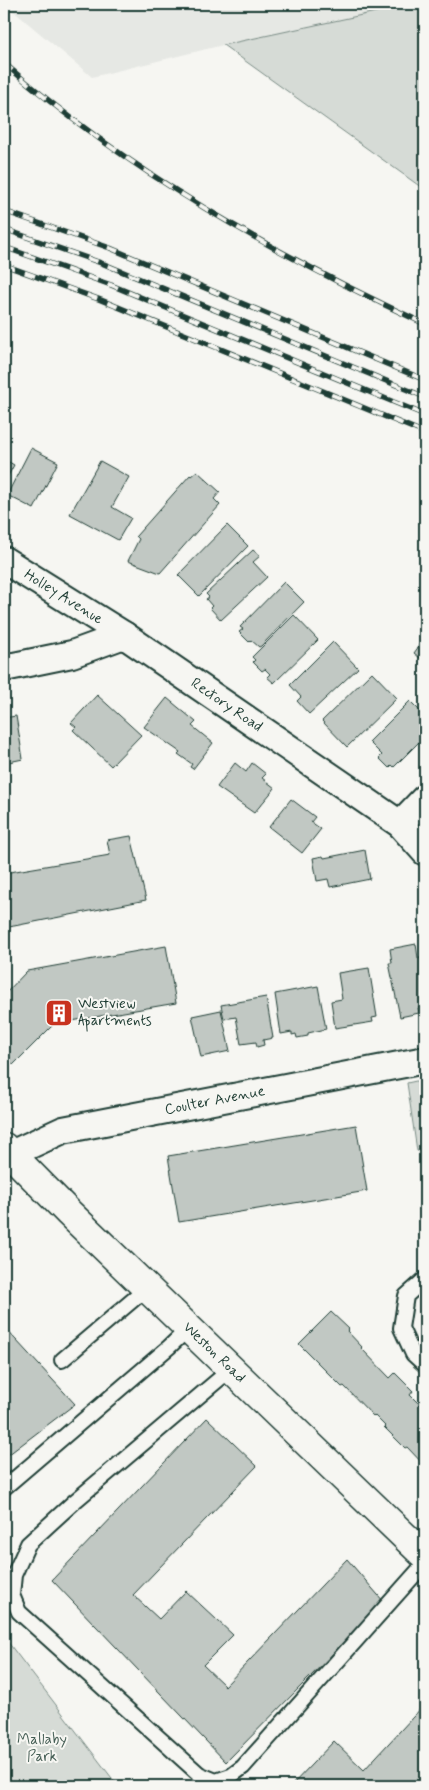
<svg xmlns="http://www.w3.org/2000/svg" width="429" height="1790" viewBox="0 0 429 1790" font-family="Mynerve,sans-serif">
<style>
.built{fill:#e6e8e4}
.green{fill:#d6dbd6;stroke:#7a8c85}
.building{fill:#c1c8c3;stroke:#1f3d34}
.lines{fill:none;stroke-linecap:round;stroke-linejoin:round}
.service-casing{stroke:#1f3d34;stroke-width:18}
.minor-casing{stroke:#1f3d34;stroke-width:30}
.secondary-casing{stroke:#1f3d34;stroke-width:31}
.service{stroke:#f6f6f2;stroke-width:14}
.minor{stroke:#f6f6f2;stroke-width:26}
.secondary{stroke:#f6f6f2;stroke-width:28}
.rail-casing{stroke:#1f3d34;stroke-width:5.5}
.rail{stroke:#f6f6f2;stroke-width:4;stroke-dasharray:11;stroke-linecap:butt}
.labels{text-anchor:middle;dominant-baseline:central;stroke-width:4;stroke-linejoin:round;paint-order:stroke}
.street-label{font-size:15px;fill:#1f3d34;stroke:#f6f6f2}
.poi-label{font-size:15px;fill:#1f3d34;stroke:#f6f6f2;text-anchor:start}
.park-label{font-size:15px;fill:#445d54;stroke:#f6f6f2}
</style>
<rect width="100%" height="100%" fill="#f6f6f2"/>
<filter id="ink" filterUnits="userSpaceOnUse"><feTurbulence type="fractalNoise" baseFrequency=".02" numOctaves="2"/><feDisplacementMap in="SourceGraphic" scale="10" xChannelSelector="R" yChannelSelector="G"/><feConvolveMatrix kernelMatrix="1 2 1 2 8 2 1 2 1" color-interpolation-filters="sRGB"/></filter>
<g filter="url(#ink)">
<polygon class="built" points="5,4 413,4 223,45 92,77"/>
<g class="green">
<polygon points="413,4 425,4 425,190 223,45"/>
<polygon points="425,1079 425,1150 417,1151 407,1083"/>
<polygon points="4,1637 118,1786 4,1786"/>
</g>
<g class="building">
<polygon points="31,448 58,462 34,509 7,495"/>
<polygon points="4,459 14,465 4,483"/>
<polygon points="100,461 129,477 112,507 131,518 118,540 70,514"/>
<polygon points="197,471 220,492 214,499 220,505 160,573 128,561 139,539 136,536 190,475 191,476"/>
<polygon points="227,525 248,546 199,596 178,575"/>
<polygon points="253,550 260,556 253,562 267,577 221,620 210,608 212,606 206,599 209,597 206,594"/>
<polygon points="284,582 304,602 261,646 259,647 251,640 249,642 239,632 243,629 240,627"/>
<polygon points="294,615 318,640 274,683 267,677 270,674 265,669 262,671 253,662 255,660 252,657"/>
<polygon points="425,638 425,662 414,653"/>
<polygon points="333,642 358,668 309,714 297,701 301,697 290,685"/>
<polygon points="372,672 397,698 347,747 322,721"/>
<polygon points="97,695 141,735 111,766 73,730 76,727 71,723"/>
<polygon points="167,698 196,722 192,726 213,743 193,769 190,767 192,764 178,754 180,752 144,727"/>
<polygon points="410,701 425,716 425,736 394,767 392,765 389,768 379,758 382,755 369,742"/>
<polygon points="16,716 23,759 4,763 4,718"/>
<polygon points="235,763 246,772 252,763 266,774 262,778 275,788 254,813 217,787"/>
<polygon points="291,799 315,817 311,822 321,829 302,853 269,827"/>
<polygon points="131,836 146,900 4,928 4,873 110,855 107,840"/>
<polygon points="365,850 370,879 330,887 328,879 317,881 313,858 323,856 324,858"/>
<polygon points="416,944 418,958 421,958 425,981 425,1006 418,1008 419,1013 400,1017 389,963 392,963 390,949"/>
<polygon points="166,946 176,1003 54,1024 13,1065 4,1055 4,995 27,971"/>
<polygon points="369,968 377,1017 372,1018 373,1022 335,1028 331,1001 342,999 338,973"/>
<polygon points="318,986 326,1029 308,1033 308,1036 297,1038 296,1034 292,1035 292,1032 281,1034 275,994"/>
<polygon points="266,997 273,1038 263,1040 264,1045 257,1047 256,1042 241,1044 236,1017 224,1019 221,1005"/>
<polygon points="221,1010 230,1051 201,1057 192,1016"/>
<polygon points="356,1125 367,1191 179,1222 168,1156"/>
<polygon points="331,1312 349,1329 347,1331 362,1347 361,1348 390,1378 395,1373 413,1391 410,1395 425,1410 425,1466 407,1447 405,1448 384,1427 385,1426 375,1416 374,1417 344,1386 342,1387 299,1344"/>
<polygon points="4,1327 75,1404 4,1458"/>
<polygon points="207,1418 257,1466 133,1595 159,1619 186,1591 233,1635 203,1665 225,1686 347,1559 384,1602 226,1762 52,1580"/>
<polygon points="425,1704 425,1786 291,1786 334,1741 364,1770"/>
</g>
<g class="lines">
<g class="service-casing">
<g id="service">
<polyline points="425,1279 406,1296 401,1328 413,1354 425,1365"/>
<polyline points="62,1360 147,1288"/>
<polyline points="231,1369 75,1501 28,1544 14,1575 12,1595 19,1612 199,1774 216,1781 231,1776 243,1767 425,1563"/>
<polyline points="4,1488 169,1347 189,1328"/>
</g>
</g>
<g class="minor-casing">
<g id="minor">
<path id="s1" d="M4 560 124 635"/>
<path id="s2" d="M4 668 72 654 124 635 400 824 425 852"/>
<polyline points="400,824 425,798"/>
<path id="s3" d="M11 1154 63 1130 425 1060"/>
</g>
</g>
<g class="secondary-casing">
<g id="secondary">
<path id="s4" d="M4 1147 69 1213 425 1556"/>
</g>
</g>
<use href="#service" class="service"/>
<use href="#minor" class="minor"/>
<use href="#secondary" class="secondary"/>
<g class="rail-casing">
<g id="rail">
<path d="M4 63C128 172 275 254 425 324"/>
<polyline points="4,211 110,248 425,380"/>
<polyline points="4,229 104,264 425,397"/>
<polyline points="4,247 111,285 425,415"/>
<polyline points="4,265 101,300 425,433"/>
</g>
</g>
<use href="#rail" class="rail"/>
</g>
</g>
<defs>
<g id="building-square" transform="scale(1.4375)"><rect x="-9" y="-9" width="18" height="18" rx="4" fill="#c8321e" stroke="#f6f6f2"/><path d="M-4-6H4V6H1V3H-1V6H-4ZM-2.5-4.3h1.7v1.8h-1.7ZM.8-4.3h1.7v1.8H.8ZM-2.5-1h1.7V.8h-1.7ZM.8-1h1.7V.8H.8Z" fill="#fff"/></g>
</defs>
<g fill-rule="evenodd">
<use href="#building-square" x="59" y="1013"/>
</g>
<g class="labels">
<g class="street-label">
<text stroke="none"><textPath href="#s1" startOffset="70">Holley Avenue</textPath></text>
<text stroke="none"><textPath href="#s2" startOffset="249">Rectory Road</textPath></text>
<text stroke="none"><textPath href="#s3" startOffset="212">Coulter Avenue</textPath></text>
<text stroke="none"><textPath href="#s4" startOffset="294">Weston Road</textPath></text>
</g>
<g class="poi-label">
<text x="78" y="1004">Westview<tspan x="78" dy="17">Apartments</tspan></text>
</g>
<g class="park-label">
<text x="42" y="1740">Mallaby<tspan x="42" dy="17">Park</tspan></text>
</g>
</g>
<rect width="429" height="1790" fill="none" stroke="#f6f6f2" stroke-width="20"/>
<rect x="10" y="10" width="409" height="1770" fill="none" stroke="#1f3d34" stroke-width="2" filter="url(#ink)"/>
</svg>
